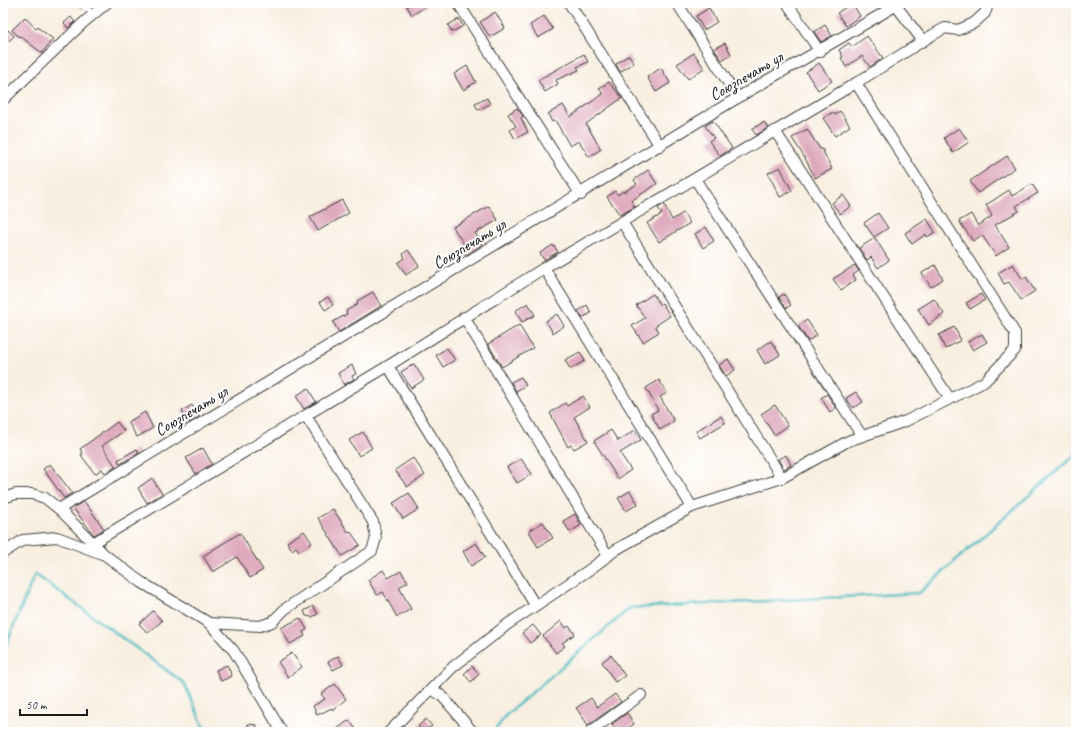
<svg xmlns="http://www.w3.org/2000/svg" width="1079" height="735" viewBox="0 0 1079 735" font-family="Caveat,sans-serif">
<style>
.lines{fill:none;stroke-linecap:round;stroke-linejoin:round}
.stream{stroke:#4cbbc1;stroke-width:2.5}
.building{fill:#deaabd}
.lane-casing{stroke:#3d3c3a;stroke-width:6}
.street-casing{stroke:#3d3c3a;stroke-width:12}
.lane{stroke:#fff;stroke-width:5}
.street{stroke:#fff;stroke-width:10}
.labels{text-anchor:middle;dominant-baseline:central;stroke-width:4;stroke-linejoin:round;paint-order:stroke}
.street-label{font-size:17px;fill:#1c1c1c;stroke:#fff}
</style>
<rect width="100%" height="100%" fill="#fff"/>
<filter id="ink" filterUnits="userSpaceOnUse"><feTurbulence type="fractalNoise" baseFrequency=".025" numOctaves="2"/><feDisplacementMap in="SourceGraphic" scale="8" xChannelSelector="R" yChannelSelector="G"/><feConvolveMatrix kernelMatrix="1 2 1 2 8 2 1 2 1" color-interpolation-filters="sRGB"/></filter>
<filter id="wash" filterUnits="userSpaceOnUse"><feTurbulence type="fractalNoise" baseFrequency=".012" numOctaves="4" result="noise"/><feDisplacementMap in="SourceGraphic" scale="16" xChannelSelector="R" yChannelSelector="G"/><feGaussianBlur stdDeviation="0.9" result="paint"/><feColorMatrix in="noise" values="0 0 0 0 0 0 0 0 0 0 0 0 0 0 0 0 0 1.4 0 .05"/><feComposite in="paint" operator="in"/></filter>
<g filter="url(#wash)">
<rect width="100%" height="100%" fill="#f8efe1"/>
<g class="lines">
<g class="stream">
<polyline points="3,652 35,574 184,683 206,732"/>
<polyline points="494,732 506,715 630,608 919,593 1076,454"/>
</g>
</g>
<g id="blocks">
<g class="building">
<polygon points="405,3 431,3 412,15"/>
<polygon points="852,3 860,16 846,26 837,13"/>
<polygon points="709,8 717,22 704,30 696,16"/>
<polygon points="495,12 505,28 490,37 480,22"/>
<polygon points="544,16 553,29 538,38 530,25"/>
<polygon points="25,17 36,29 37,27 53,39 42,53 20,36 19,37 12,30"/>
<polygon points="71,17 75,22 68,28 64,23"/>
<polygon points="459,19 463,26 452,32 448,25"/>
<polygon points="825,25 832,36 821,42 814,32"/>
<polygon points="8,30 14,36 8,42 3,37 3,34"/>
<polygon points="867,36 883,58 870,67 862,56 846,67 841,58 843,57 839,50 849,43 852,47"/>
<polygon points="725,43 731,54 722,60 714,49"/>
<polygon points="694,53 704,68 688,79 677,64"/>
<polygon points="584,54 588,62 577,67 579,70 556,80 558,84 545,92 538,80"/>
<polygon points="629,55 634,63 620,72 616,64"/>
<polygon points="819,63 832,81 818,90 806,72"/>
<polygon points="467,66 476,82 463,90 454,74"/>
<polygon points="661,68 670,83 656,92 647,77"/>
<polygon points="609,82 622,98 586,124 601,149 589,157 579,141 570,146 555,120 552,122 548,114 563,105 570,117 603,94 599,88"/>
<polygon points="487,98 490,104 478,110 475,104"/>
<polygon points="517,108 523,116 521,118 528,132 515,139 510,130 516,126 508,114"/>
<polygon points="840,111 850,126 835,136 823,118 833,112 835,115"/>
<polygon points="713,121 732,148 720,156 709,141 714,138 705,126"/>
<polygon points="764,122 768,128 756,135 752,129"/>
<polygon points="959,128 969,142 953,153 944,138"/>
<polygon points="807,129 820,149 822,149 832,169 815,178 805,158 792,138"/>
<polygon points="1007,156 1015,168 978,193 970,181"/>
<polygon points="780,167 792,191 780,197 768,173"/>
<polygon points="648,170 657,184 631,201 635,207 620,215 607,197 615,191 618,195 623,191 624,192 637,184 634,180"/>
<polygon points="1032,184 1038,193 1016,206 1019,211 995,225 1009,247 996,256 982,235 973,241 959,221 971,214 978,226 992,216 986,205 1009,190 1012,196"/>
<polygon points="843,195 851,206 840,214 832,203"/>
<polygon points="342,200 349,213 318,231 310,217"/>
<polygon points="664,204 672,220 683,213 690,223 659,242 647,223 662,214 658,208"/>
<polygon points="489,206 498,220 475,233 482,245 466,255 464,251 467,249 453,227"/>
<polygon points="878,213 888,228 874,237 864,223"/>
<polygon points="927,219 935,232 927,237 926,234 912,244 905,233"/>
<polygon points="706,227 714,241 703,248 695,234"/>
<polygon points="875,238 889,260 878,268 871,257 867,260 859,248"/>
<polygon points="553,245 558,252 544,260 540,253"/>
<polygon points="408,250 419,266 406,275 398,263 405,258 403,254"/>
<polygon points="1013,264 1022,279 1026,277 1035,291 1021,300 1009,282 1004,284 998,273"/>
<polygon points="855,265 859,271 853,275 856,280 841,290 833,279"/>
<polygon points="935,265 943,279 931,287 922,273"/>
<polygon points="373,292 381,306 339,332 333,322 347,314 346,311 358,304 357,301"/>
<polygon points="653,294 660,305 662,303 670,316 655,326 659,332 643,342 632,326 645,318 636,305"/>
<polygon points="784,294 791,305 786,308 779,297"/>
<polygon points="981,294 985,300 970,309 966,303"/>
<polygon points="328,297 333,305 325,310 320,302"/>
<polygon points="934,299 944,314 929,325 918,309"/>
<polygon points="528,303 535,315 522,322 515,311"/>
<polygon points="587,305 591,313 582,318 578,311"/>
<polygon points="557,314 564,326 553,333 546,321"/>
<polygon points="807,320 817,335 808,341 798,326"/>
<polygon points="519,325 533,348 502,367 488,344"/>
<polygon points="954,327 961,340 945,349 939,335"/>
<polygon points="982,334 987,342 973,350 968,342"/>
<polygon points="771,341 780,355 765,364 757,350"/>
<polygon points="447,348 455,360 443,367 436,355"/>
<polygon points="580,352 585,361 570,369 565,360"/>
<polygon points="728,359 735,370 726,376 719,365"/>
<polygon points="414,364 424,380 411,388 401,372"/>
<polygon points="352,365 356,374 352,376 354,379 344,385 338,373"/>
<polygon points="521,377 526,385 516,391 511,382"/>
<polygon points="659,380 667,393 660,397 674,421 660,430 651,414 658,410 646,388"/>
<polygon points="308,388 316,402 304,409 296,396"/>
<polygon points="856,392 863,402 853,408 846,398"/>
<polygon points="827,394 836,408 830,412 821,398"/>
<polygon points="583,396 590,407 574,417 588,441 574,449 571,445 568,447 550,413 565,403 567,406"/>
<polygon points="192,405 199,417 189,423 182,411"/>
<polygon points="775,405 788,426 774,435 761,414"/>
<polygon points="145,412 153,428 137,437 128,422"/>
<polygon points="721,416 725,423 700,438 696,431"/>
<polygon points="117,422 124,431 102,446 116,467 105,473 102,469 95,474 81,455 83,454 80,449"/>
<polygon points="611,430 618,441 635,430 641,440 620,453 631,470 618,479 594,441"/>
<polygon points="363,432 372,448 359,456 349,440"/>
<polygon points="203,448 212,464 196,474 186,458"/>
<polygon points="137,449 139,453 120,464 118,460"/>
<polygon points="786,455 791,465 784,469 778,459"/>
<polygon points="413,458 425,475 407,487 395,470"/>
<polygon points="521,459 532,474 517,483 507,467"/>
<polygon points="50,464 72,493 64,498 43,469"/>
<polygon points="152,478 162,494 147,503 138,488"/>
<polygon points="630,491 638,504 626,511 618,498"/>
<polygon points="409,493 419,509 403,519 393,503"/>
<polygon points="84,501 104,529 94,535 73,508"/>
<polygon points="333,509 348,532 350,531 360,545 342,556 318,518"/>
<polygon points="575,514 581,525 570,532 563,521"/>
<polygon points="543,522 553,538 538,547 529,531"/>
<polygon points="304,531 312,543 299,551 296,547 292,550 287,542"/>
<polygon points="240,533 263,570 250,578 237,557 213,572 203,556"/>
<polygon points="476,543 485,557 471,566 463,551"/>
<polygon points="383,570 388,578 401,571 408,582 399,587 411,609 397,617 383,592 377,595 368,580"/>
<polygon points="313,606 318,614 312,617 306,616 304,611"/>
<polygon points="153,611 162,621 148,633 139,624"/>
<polygon points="300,618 307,629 303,632 305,636 290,644 281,628"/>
<polygon points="561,621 566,628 569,626 575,634 562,643 565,646 556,653 543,636"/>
<polygon points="533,625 541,635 530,643 522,633"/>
<polygon points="292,653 302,667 288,677 278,662"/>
<polygon points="611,655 625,676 615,682 602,662"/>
<polygon points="338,656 343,665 333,670 328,662"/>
<polygon points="227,665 232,676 221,681 216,670"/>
<polygon points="472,666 479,674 471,682 464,674"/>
<polygon points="335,684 346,699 333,710 332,708 317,715 313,706 325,699 321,694"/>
<polygon points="615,694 621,702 588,725 576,708 591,698 597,707"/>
<polygon points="627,713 634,724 623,732 617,732 612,724"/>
<polygon points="426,719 432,726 423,732 418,726"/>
<polygon points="349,720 358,732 333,732"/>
<polygon points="248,724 257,725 256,732 247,732"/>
</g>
</g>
</g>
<g filter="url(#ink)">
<use href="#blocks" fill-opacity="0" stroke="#3d3c3a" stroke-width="1"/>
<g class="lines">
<g class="lane-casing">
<polyline id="lane" points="76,3 94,13"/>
</g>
<g class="street-casing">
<g id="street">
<polyline points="458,3 581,195"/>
<polyline points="569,3 660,146"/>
<polyline points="677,3 738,98"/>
<polyline points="787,3 820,52"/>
<polyline points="894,3 923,41"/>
<polyline points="3,100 83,23 107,3"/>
<polyline points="775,131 950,399"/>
<polyline points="695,179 862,436"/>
<polyline points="622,222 782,478"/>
<polyline points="544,268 692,507"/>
<polyline points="464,317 608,556"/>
<polyline points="388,366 535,605"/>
<polyline points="3,498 16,494 32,494 45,498 59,509 105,555 141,582 209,623 234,651 282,732"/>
<path d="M59 509C284 373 509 237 734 100 787 68 842 38 895 6"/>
<polyline points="93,543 388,366 544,268 856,83 934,34 945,28 958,30 974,23 985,13 988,5 987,3"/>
<polyline points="3,553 23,540 57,537 102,554"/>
<polyline points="209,623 260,626 272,622 285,609 372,551 376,538 373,522 306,416"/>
<polyline points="433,690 442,696 473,732"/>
<polyline points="389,732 453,667 508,624 589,570 617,549 692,507 782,478 848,441 906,421 984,382 1015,350 1015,333 856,83"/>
<polyline points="590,732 641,695"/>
</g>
</g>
<use href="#lane" class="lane"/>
<use href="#street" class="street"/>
</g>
</g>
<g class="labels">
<g class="street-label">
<text transform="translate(746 76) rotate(-30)">Союзпечать ул</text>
<text transform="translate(469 244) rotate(-31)">Союзпечать ул</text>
<text transform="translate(191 411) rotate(-31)">Союзпечать ул</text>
</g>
</g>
<rect width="1079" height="735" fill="none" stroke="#fff" stroke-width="16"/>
<path d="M20 709v6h67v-6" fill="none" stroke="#1c1c1c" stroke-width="2"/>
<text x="26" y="709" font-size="12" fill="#1c1c1c" stroke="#ffffff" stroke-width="3" paint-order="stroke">50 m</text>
</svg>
